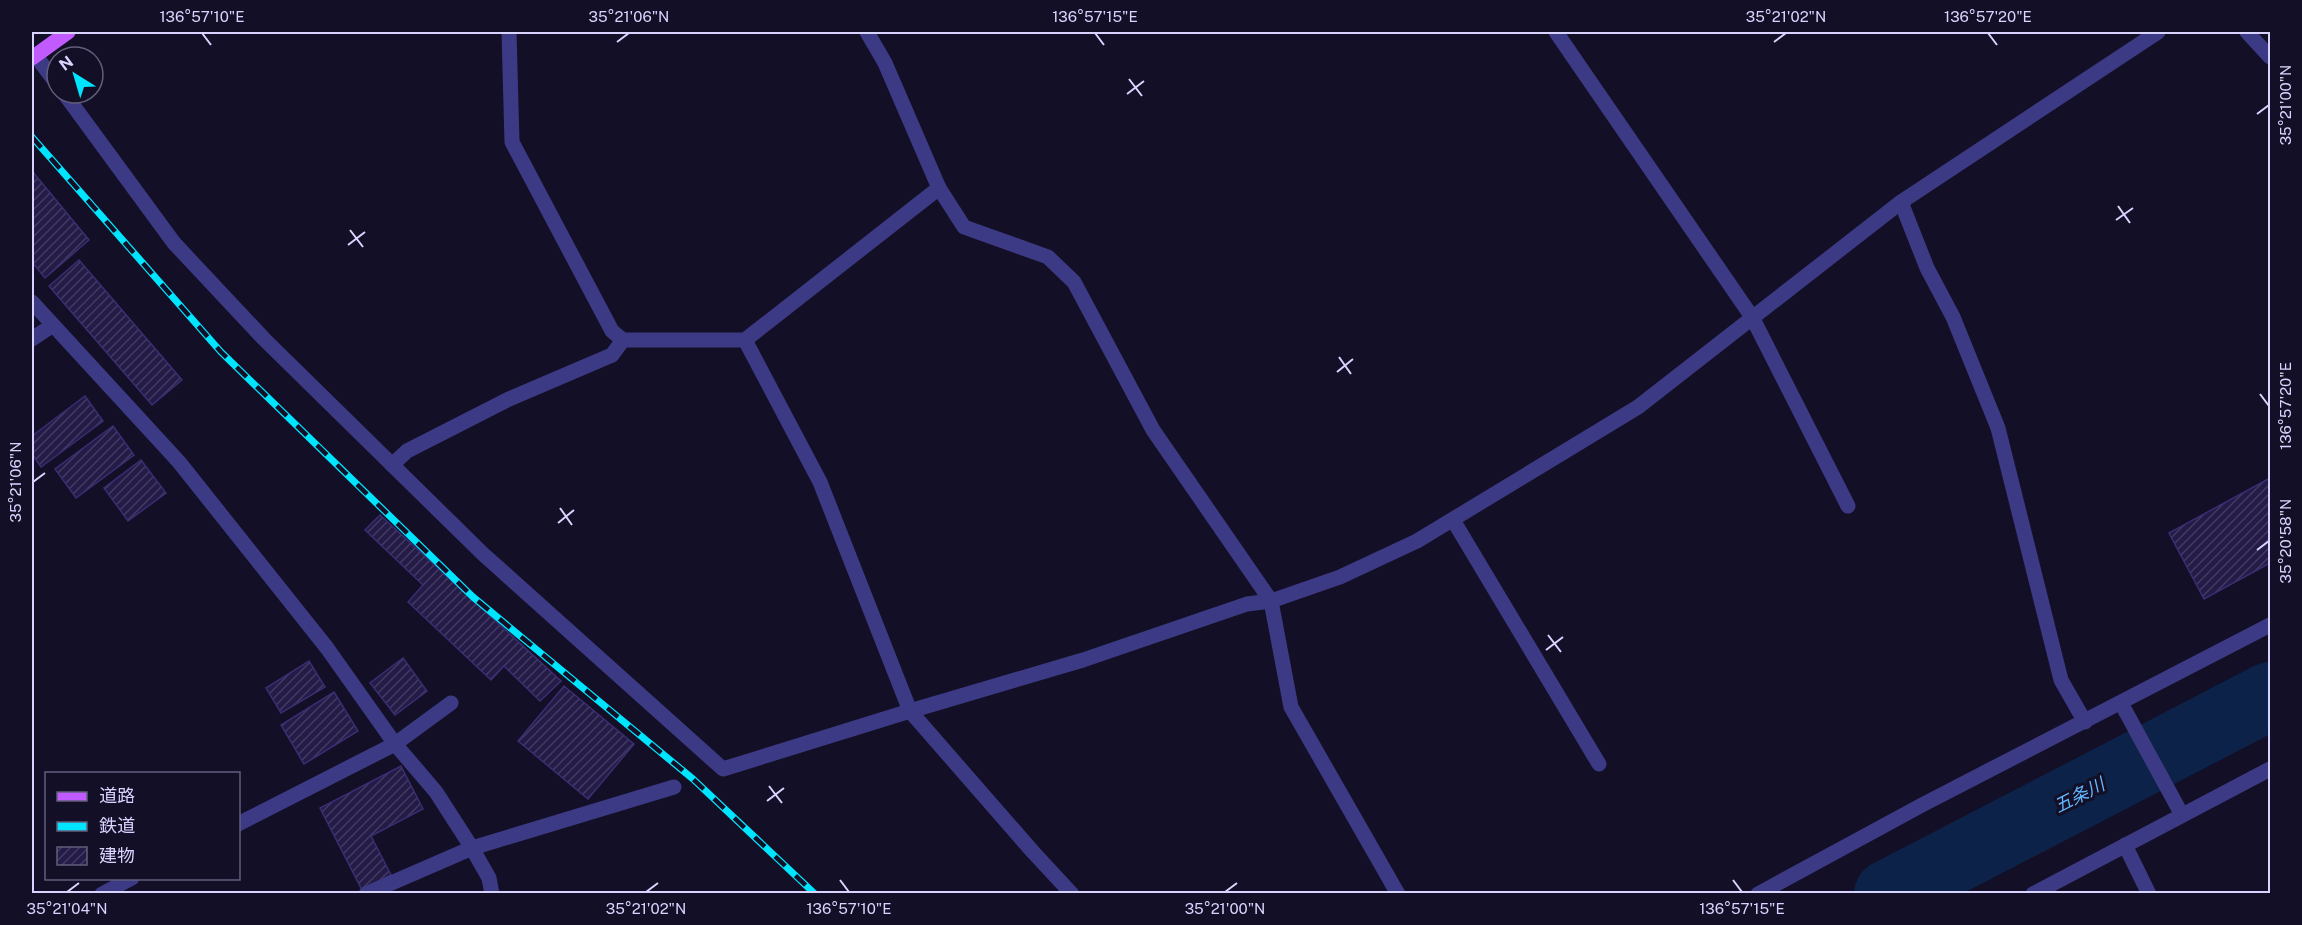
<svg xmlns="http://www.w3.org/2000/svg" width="2302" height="925" viewBox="0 0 2302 925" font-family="'Public Sans','Noto Sans JP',sans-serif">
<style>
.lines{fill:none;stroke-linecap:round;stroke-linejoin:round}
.river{stroke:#0c2248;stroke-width:68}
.building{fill:url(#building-hatch);stroke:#3b2d73;stroke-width:1.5}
.minor{stroke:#3d3a85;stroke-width:15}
.major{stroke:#c25bff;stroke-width:15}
.rail-casing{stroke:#00e5ff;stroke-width:7}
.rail{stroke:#130f26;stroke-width:4.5;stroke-dasharray:14;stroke-linecap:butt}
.ticks{fill:none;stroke:#d9d4ff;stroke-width:2}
.labels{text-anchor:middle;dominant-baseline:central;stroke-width:6;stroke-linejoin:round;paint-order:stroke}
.water-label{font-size:18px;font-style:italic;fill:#62b6ff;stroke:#130f26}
.neatline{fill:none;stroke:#d9d4ff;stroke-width:2}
.ticks-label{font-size:15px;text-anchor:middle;fill:#d9d4ff}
</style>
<defs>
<pattern id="building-hatch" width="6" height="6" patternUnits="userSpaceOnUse" patternTransform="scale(1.5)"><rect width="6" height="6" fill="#241b47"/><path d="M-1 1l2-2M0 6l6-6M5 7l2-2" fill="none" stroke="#433b63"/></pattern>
</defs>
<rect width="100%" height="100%" fill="#130f26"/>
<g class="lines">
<polyline class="river" points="1888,894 2270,696"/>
</g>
<g class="building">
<polygon points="32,171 89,240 45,278 32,262"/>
<polygon points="79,260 182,380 152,405 49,286"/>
<polygon points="85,396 103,421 41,467 32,454 32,436"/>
<polygon points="113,426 134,455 76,498 55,469"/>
<polygon points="141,460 166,493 128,521 104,488"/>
<polygon points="2270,478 2270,563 2204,599 2169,533"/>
<polygon points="380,515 561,681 540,701 504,666 491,680 408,602 423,585 365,530"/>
<polygon points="403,658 427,691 395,715 370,683"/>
<polygon points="309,661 325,687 281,713 266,688"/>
<polygon points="564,686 634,744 588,799 518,741"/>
<polygon points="334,692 358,731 304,764 281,725"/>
<polygon points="401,766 423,809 371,836 391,875 362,890 320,808"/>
</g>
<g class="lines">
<g class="minor">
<polyline points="509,32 512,142 612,331 623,340 745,340 939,188"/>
<polyline points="867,32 885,63 939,188 964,227 1048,257 1074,282 1153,430 1271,601 1291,707 1398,894"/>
<polyline points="1556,32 1752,317 1848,506"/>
<polyline points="2247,32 2270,57"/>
<polyline points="36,56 57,84"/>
<polyline points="64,93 174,243 264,339 483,554 723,769 910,711 1083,660 1247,604 1271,601 1340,577 1417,541 1638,407 1901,202 2158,32"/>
<polyline points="1901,202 1927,268 1953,317 1998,428 2061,680 2085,722"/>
<polyline points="32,302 179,462 327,648 395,744 436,792 472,848 489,878 492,894"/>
<polyline points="32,339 53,325"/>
<polyline points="745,340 820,482 910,711 1033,852 1072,894"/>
<polyline points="392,465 407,451 509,399 612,355 623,340"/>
<polyline points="1453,520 1599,764"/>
<polyline points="2121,703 2182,815"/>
<polyline points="238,824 395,744 451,703"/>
<polyline points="2125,845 2149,894"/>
<polyline points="102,894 132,878"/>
<polyline points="366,894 472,848 674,787"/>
<polyline points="1758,894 1922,805 2270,625"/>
<polyline points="2033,894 2270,769"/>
</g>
<polyline class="major" points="32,58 68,32"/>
<g class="rail-casing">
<polyline id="rail" points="32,137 221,352 473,597 693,779 815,894"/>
</g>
<use href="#rail" class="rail"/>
</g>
<path class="ticks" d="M202 33 211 45M1095 33 1104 45M1988 33 1997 45M617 42 629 33M1774 42 1786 33M1129 79 1142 96M1127 94 1144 81M2257 114 2269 105M2118 206 2130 223M2116 220 2133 208M350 230 363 247M348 245 365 232M1339 357 1351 374M1337 372 1353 359M2260 394 2269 406M33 482 45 473M560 508 572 525M558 523 574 510M2257 550 2269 541M1548 635 1561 652M1546 650 1563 637M769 786 782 803M767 801 784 788M840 880 849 892M1733 880 1742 892M67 892 79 883M646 892 658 883M1225 892 1237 883"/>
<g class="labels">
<g class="water-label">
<text transform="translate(2079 795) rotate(-27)">五条川</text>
</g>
</g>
<rect width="2302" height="925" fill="none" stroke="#130f26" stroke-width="66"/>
<rect x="45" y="772" width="195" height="108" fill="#130f26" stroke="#625e7d" stroke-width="1.5"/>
<rect x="57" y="792" width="30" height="9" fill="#c25bff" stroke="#625e7d" stroke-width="1.5"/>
<text x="99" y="802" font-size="18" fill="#d9d4ff">道路</text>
<rect x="57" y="822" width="30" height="9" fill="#00e5ff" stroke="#625e7d" stroke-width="1.5"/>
<text x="99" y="832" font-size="18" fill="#d9d4ff">鉄道</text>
<rect x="57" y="847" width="30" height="18" fill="url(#building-hatch)" stroke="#625e7d" stroke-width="1.5"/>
<text x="99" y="862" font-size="18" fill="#d9d4ff">建物</text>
<g transform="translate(75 75) rotate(323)"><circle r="28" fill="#130f26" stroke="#625e7d" stroke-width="1.5"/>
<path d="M0-4.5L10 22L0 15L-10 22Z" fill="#00e5ff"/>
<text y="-9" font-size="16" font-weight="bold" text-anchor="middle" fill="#d9d4ff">N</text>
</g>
<rect x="33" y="33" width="2236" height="859" class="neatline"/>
<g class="ticks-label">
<text x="202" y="22">136°57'10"E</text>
<text x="629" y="22">35°21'06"N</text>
<text x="1095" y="22">136°57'15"E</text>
<text x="1786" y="22">35°21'02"N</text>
<text x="1988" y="22">136°57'20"E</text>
<text transform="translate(2286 105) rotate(-90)" y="5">35°21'00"N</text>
<text transform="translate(2286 406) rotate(-90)" y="5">136°57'20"E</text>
<text transform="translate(16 482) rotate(-90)" y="5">35°21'06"N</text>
<text transform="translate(2286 541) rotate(-90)" y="5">35°20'58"N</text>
<text x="67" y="914">35°21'04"N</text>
<text x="646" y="914">35°21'02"N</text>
<text x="849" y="914">136°57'10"E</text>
<text x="1225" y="914">35°21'00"N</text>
<text x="1742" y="914">136°57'15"E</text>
</g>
</svg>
